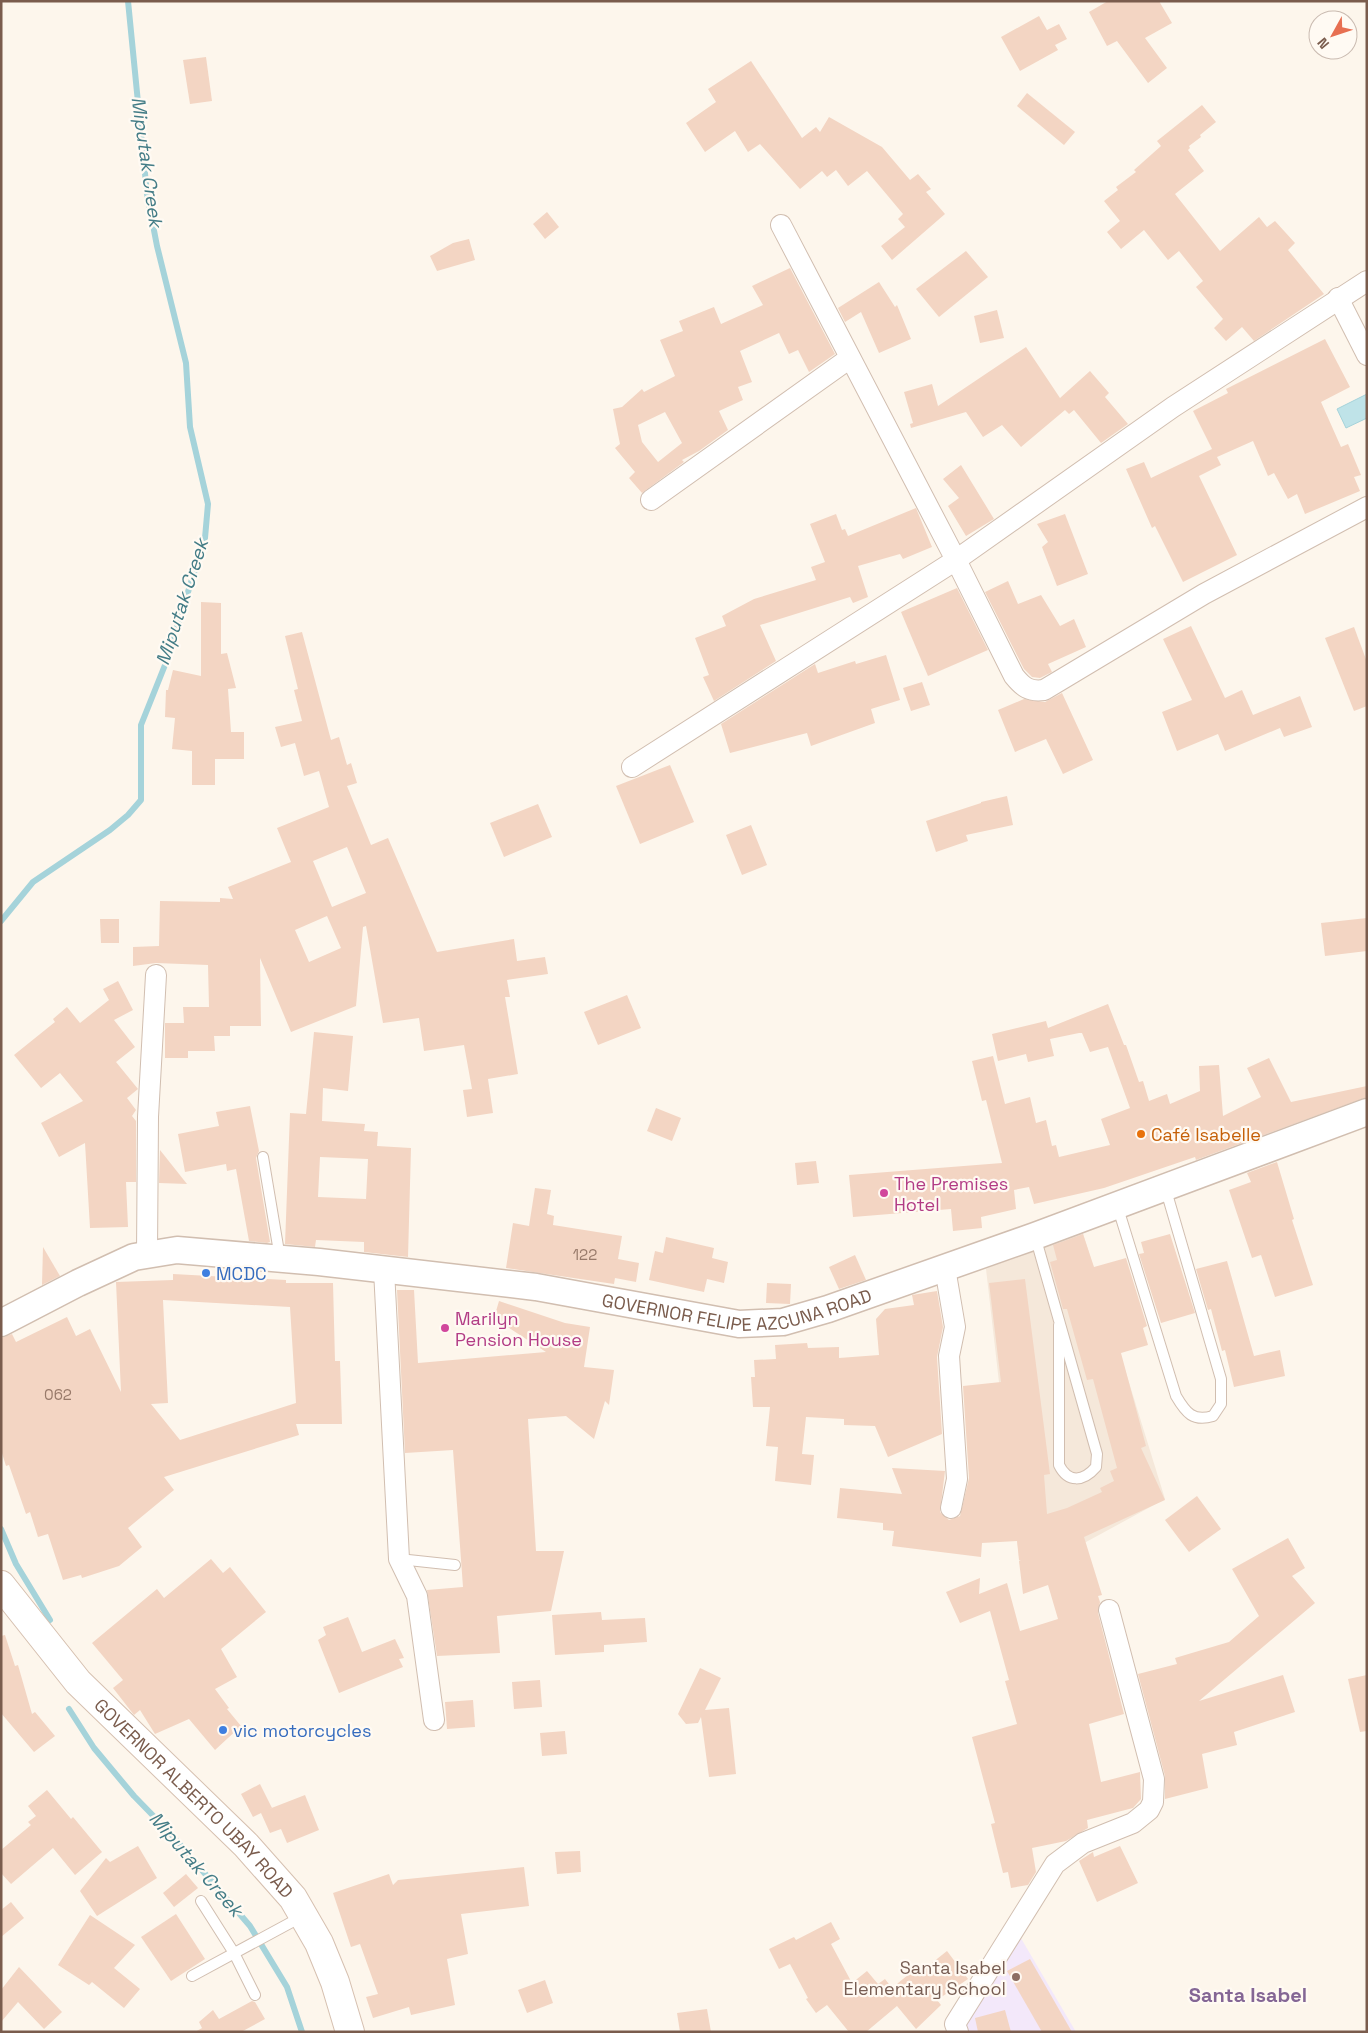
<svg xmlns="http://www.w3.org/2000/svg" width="1368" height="2033" viewBox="0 0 1368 2033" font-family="'Space Grotesk',sans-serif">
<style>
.residential{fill:#f5e8da}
.education{fill:#f3e8fa}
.water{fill:#bfe3e8;stroke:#a5d3da}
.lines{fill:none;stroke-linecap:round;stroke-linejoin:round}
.stream{stroke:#a5d3da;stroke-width:6}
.building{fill:#f3d5c3;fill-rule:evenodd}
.service-casing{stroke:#d1beb0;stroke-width:12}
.minor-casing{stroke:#d1beb0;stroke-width:22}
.tertiary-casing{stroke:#d1beb0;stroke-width:29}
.secondary-casing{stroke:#d6c0b0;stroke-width:30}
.service{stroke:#fff;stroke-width:10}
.minor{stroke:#fff;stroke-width:20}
.tertiary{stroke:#fff;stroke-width:26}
.secondary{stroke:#fff;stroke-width:28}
.food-dot{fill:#e8710a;stroke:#fffaf3;stroke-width:2}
.hotel-dot{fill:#d1479c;stroke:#fffaf3;stroke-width:2}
.shop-dot{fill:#3f7fe0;stroke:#fffaf3;stroke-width:2}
.education-dot{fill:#8d6e63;stroke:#fffaf3;stroke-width:2}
.labels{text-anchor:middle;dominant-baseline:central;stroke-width:4.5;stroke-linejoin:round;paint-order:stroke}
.number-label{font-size:15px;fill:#987a6a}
.food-label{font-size:18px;fill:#c56008;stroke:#fffaf3;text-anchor:start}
.hotel-label{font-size:18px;fill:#b23c85;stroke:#fffaf3;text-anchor:start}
.shop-label{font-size:18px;fill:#366cbe;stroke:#fffaf3;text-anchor:start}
.street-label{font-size:18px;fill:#7a5c4d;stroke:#fffaf3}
.education-label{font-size:18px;fill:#785e54;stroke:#fffaf3;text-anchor:end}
.water-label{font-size:19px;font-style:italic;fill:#437c86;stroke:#fffaf3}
.quarter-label{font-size:20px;font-weight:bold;fill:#846695;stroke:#fffaf3}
</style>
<rect width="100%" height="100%" fill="#fdf6ec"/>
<polygon class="residential" points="1081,1227 1165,1499 1042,1566 1020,1565 986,1269"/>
<polygon class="education" points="1015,1928 1076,2032 962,2032"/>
<polygon class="water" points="1367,394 1367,418 1346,428 1337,409"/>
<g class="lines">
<g class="stream">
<polyline points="1,921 33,882 110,830 128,815 141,800 141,725 165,665 205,538 208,504 190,427 186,363 157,246 147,194 128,1"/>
<polyline points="1,1529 16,1564 50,1620"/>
<polyline points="69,1709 94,1748 134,1796 170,1833 250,1926 287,1987 302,2032"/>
</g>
</g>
<g class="building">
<polygon points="1108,1 1159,1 1172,23 1145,38 1167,68 1148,83 1117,41 1107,46 1089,12"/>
<polygon points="1039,16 1047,30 1059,24 1067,39 1055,45 1058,50 1020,71 1001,37"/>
<polygon points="206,57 212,101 190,104 183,60"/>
<polygon points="751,61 802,138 816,127 820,132 829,117 882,147 910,180 918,174 931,189 926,192 945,214 892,260 881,246 905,227 898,219 903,214 867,171 848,186 836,170 827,177 822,171 800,189 760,144 748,152 735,131 705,152 686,123 716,102 708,89"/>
<polygon points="1027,93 1075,132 1064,145 1017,106"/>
<polygon points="1202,105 1216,122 1200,135 1201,137 1189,146 1190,148 1188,150 1204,171 1175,194 1220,251 1259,217 1267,227 1275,221 1295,243 1288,250 1324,294 1254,341 1242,327 1226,341 1214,328 1223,319 1196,287 1203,281 1179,251 1168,260 1144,230 1121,249 1107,232 1120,221 1104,201 1118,190 1116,187 1136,172 1134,170 1161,146 1157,141"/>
<polygon points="547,212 559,227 545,239 533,224"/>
<polygon points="469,239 475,260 437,271 430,256 453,243"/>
<polygon points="966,251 988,277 939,317 916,289"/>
<path d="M790 268 835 354 809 372 798 350 789 354 779 333 740 351 752 382 738 387 743 400 719 411 728 430 699 451 682 460 684 462 642 493 629 478 635 472 615 448 620 444 613 409 622 407 642 389 644 392 675 376 660 340 683 331 679 321 714 307 721 324 763 305 752 286ZM665 412 682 443 658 462 642 442 638 425Z"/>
<polygon points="879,282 895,307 897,305 911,339 879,353 861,312 845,322 838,308"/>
<polygon points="997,310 1004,338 980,343 974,316"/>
<polygon points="1325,339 1350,387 1321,402 1341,447 1348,444 1361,475 1354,477 1360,491 1305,514 1297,494 1288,499 1274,473 1268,476 1253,441 1217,457 1221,465 1199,476 1237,555 1183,582 1155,526 1152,528 1126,469 1144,462 1151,478 1212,449 1193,411 1228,393 1226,389"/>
<polygon points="1026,347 1060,398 1090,371 1109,393 1105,397 1128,424 1101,443 1074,410 1069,414 1065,410 1021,447 1002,425 983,437 966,412 911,428 910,424 913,423 904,392 932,384 938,406"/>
<polygon points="961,465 994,519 966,536 948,506 959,498 943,479"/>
<polygon points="916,508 932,547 903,559 900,554 858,566 868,597 853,603 850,597 760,625 776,661 714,701 703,677 709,675 695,638 726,626 722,616 754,599 816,580 811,567 825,562 810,524 836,514 842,530 845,529 848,536"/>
<polygon points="1065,514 1088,574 1057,586 1042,547 1048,542 1037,524"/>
<polygon points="1008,581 1018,604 1041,595 1060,626 1074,619 1086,647 1048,664 1052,672 1040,678 1032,677 1024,669 985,592"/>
<polygon points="957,588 988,650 928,676 901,612"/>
<polygon points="201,602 221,603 221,654 227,653 236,688 228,689 231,732 244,732 244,759 215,759 215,785 192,785 192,751 172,749 175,718 165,717 166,690 168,690 173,670 201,676"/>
<polygon points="1191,626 1225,698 1242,690 1253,715 1300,696 1312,727 1284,737 1280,728 1225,751 1218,734 1177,751 1162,712 1192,700 1163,639"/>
<polygon points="1354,627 1367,662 1367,706 1354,711 1325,638"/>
<path d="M302 632 331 740 339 737 347 765 351 763 357 783 347 786 371 845 388 838 437 952 514 939 517 961 545 957 548 974 507 980 510 997H505L518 1074 488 1079 493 1113 467 1117 463 1090 472 1089 464 1045 424 1051 419 1018 383 1023 366 926 363 927 356 1006 291 1032 260 958 261 1026H230V1036H214L215 1051H188V1058H165V1023H184L183 1007H209L208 965 156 963 133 966V947L159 946 160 901 220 902V898L233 899 228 887 291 862 277 828 329 807 319 771 304 776 295 743 281 747 275 727 302 721 294 690 298 689 285 636ZM347 847 366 893 332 907 313 861ZM327 916 341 948 309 962 295 930Z"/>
<polygon points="886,655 900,700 871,709 875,723 811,746 807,733 730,753 721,724 815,664 818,673 855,661 856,664"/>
<polygon points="922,682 930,705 911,711 903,688"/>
<polygon points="1062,693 1093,760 1063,774 1046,739 1015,752 998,710 1024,699 1045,702"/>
<polygon points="670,765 694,822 640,844 616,786"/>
<polygon points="1007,796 1013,825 966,835 968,841 936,852 926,821 981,803 981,802"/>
<polygon points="538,804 552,837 504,857 490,823"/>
<polygon points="751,825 767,865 742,875 726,835"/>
<polygon points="1367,918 1367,951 1325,956 1321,923"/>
<polygon points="100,919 119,919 119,943 101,943"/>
<polygon points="118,981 133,1010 114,1020 135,1047 116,1062 138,1089 127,1098 136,1110 132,1116 136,1121 136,1182 126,1182 128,1227 90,1228 85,1143 59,1157 41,1123 83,1101 60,1073 41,1088 14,1055 55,1022 53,1019 67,1007 80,1023 109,1000 103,989"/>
<polygon points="627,995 641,1028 598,1045 584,1012"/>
<polygon points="1108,1004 1124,1045 1126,1045 1139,1082 1143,1081 1149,1101 1167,1094 1170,1104 1200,1091 1199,1066 1219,1065 1223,1116 1261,1097 1247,1068 1269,1058 1291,1102 1367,1086 1367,1097 1196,1160 1195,1157 1104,1188 1034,1204 1029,1187 1014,1190 1016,1209 981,1217 982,1228 953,1231 951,1209 853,1217 849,1175 1002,1163 986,1100 982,1101 972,1061 993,1056 1005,1104 1030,1097 1036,1123 1046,1120 1052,1146 1056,1145 1059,1157 1110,1145 1101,1119 1130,1108 1108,1047 1090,1052 1082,1033 1079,1033 1050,1039 1054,1056 1028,1062 1026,1054 998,1061 992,1034 1046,1021 1048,1028"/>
<path d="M314 1032 353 1036 348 1091 323 1088 322 1121 365 1124 364 1131 378 1132 377 1146 411 1148 408 1257 364 1252V1242L316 1240 315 1247 285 1244 290 1113 306 1114ZM320 1157 368 1159 366 1199 318 1197Z"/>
<polygon points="250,1106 259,1151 256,1158 270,1242 267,1243 249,1241 236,1169 227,1171 226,1164 185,1172 178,1134 219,1126 216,1112"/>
<polygon points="656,1108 681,1118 672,1141 647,1131"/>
<polygon points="160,1150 187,1184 159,1183"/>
<polygon points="816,1161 819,1183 797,1185 795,1163"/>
<polygon points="1277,1162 1294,1219 1292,1220 1313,1285 1275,1297 1261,1255 1252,1258 1229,1190 1251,1182 1247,1173"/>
<polygon points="535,1188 551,1190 547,1214 554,1216 553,1225 622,1236 618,1259 639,1263 636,1282 615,1278 614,1284 506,1268 513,1223 529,1226"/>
<polygon points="1083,1234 1094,1267 1126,1258 1147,1326 1143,1328 1148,1345 1121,1353 1146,1446 1141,1448 1165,1500 1084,1537 1102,1595 1098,1596 1100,1602 1098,1613 1124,1714 1089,1724 1101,1782 1140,1772 1141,1799 1133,1808 1087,1820 1088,1828 1066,1841 1032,1848 1036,1872 1028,1885 1011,1888 1008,1872 1003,1873 991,1824 995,1823 972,1737 1017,1724 1005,1681 1009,1680 990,1611 960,1623 946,1592 980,1578 979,1594 1007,1583 1020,1631 1058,1619 1048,1585 1023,1594 1019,1561 1021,1560 1019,1560 1017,1541 982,1543 981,1557 892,1546 894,1531 883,1530 883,1523 837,1518 840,1488 902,1494 892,1468 945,1471 940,1512 949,1520 960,1516 969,1478 963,1386 1001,1382 989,1283 1025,1279 1050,1474 1044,1475 1047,1514 1067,1508 1102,1492 1100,1488 1114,1481 1110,1471 1117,1468 1093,1379 1087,1380 1067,1309 1063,1309 1050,1262 1057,1260 1053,1245"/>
<polygon points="1170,1234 1195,1313 1161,1323 1139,1254 1144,1253 1141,1242"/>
<polygon points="666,1237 714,1248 712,1258 728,1262 724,1283 707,1279 704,1292 649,1280 655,1251 663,1253"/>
<polygon points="43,1247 60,1276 42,1285"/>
<polygon points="855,1255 866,1280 839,1289 829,1267"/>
<polygon points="1227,1261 1254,1356 1280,1350 1285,1376 1234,1387 1225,1350 1222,1351 1211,1309 1208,1310 1196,1269"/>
<path d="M173 1274 286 1280V1283H333L335 1361H340L342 1424H296L299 1435 164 1477 174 1490 128 1528 142 1547 119 1566 82 1578 81 1575 63 1580 48 1534 38 1537 30 1512 26 1514 9 1465 6 1466 1 1450V1338L12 1334 16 1342 67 1317 76 1336 90 1329 121 1392 116 1282 173 1280ZM163 1300 290 1307 296 1403 180 1440 151 1404 168 1403Z"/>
<polygon points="767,1283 791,1284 790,1304 766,1303"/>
<polygon points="397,1290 414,1290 418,1363 546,1352 494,1318 499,1301 565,1323 590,1327 584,1367 614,1370 609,1405 605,1401 594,1439 566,1416 528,1419 536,1551 564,1551 551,1611 497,1616 500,1653 437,1656 427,1590 463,1587 453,1450 405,1453"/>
<polygon points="937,1291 943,1327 937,1357 942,1434 888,1457 875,1426 844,1425 844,1419 806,1417 802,1454 814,1455 811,1485 775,1481 778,1447 766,1446 770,1407 753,1407 751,1377 755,1377 754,1360 776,1359 775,1345 807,1343 808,1348 839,1347 839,1358 879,1355 876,1319 885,1309 914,1305 912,1295"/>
<polygon points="1197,1496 1221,1529 1189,1552 1165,1520"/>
<polygon points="1288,1538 1305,1568 1292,1576 1315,1603 1199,1701 1283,1675 1295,1712 1234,1732 1237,1745 1202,1754 1208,1788 1165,1799 1165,1776 1138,1674 1177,1664 1175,1658 1229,1642 1259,1616 1232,1569"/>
<polygon points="211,1559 223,1573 230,1567 266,1612 221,1649 237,1677 215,1689 229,1708 227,1709 241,1726 215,1750 189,1719 155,1734 140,1710 134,1715 113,1688 123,1680 92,1643 157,1589 164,1598"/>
<polygon points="601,1612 602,1620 645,1618 647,1642 604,1645 604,1652 555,1655 552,1615"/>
<polygon points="348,1617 362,1652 395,1639 404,1658 399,1659 403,1667 339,1693 318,1640 326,1635 323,1627"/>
<polygon points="5,1635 15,1666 18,1665 32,1714 35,1712 55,1736 34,1752 1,1713 1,1636"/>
<polygon points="700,1668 721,1678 705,1710 729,1708 736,1774 709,1777 701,1717 698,1723 686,1724 678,1714"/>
<polygon points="1367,1675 1367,1731 1360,1732 1348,1679"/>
<polygon points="540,1680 542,1707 514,1709 512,1682"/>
<polygon points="473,1700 475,1727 447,1729 445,1702"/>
<polygon points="565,1731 567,1754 542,1756 540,1733"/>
<polygon points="260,1784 272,1808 269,1809 305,1795 319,1830 287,1843 281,1829 270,1833 261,1813 253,1817 241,1794"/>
<polygon points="47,1790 71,1819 73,1817 102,1852 75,1875 53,1848 11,1884 1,1873 1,1850 31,1825 28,1822 36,1816 28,1806"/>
<polygon points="138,1846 157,1878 97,1916 80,1891 106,1858 110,1862"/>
<polygon points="1120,1846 1138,1883 1097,1902 1079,1861 1093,1852 1094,1857"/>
<polygon points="580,1851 581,1872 557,1874 555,1852"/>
<polygon points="524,1867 529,1906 461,1914 468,1954 447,1959 455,2005 411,2015 409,2007 373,2018 366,1997 378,1994 360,1944 351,1947 333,1893 389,1874 393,1885 398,1880"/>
<polygon points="186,1874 198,1888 174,1907 163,1893"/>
<polygon points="11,1902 24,1918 1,1937 1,1910"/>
<polygon points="176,1914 205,1959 171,1981 141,1937"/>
<polygon points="90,1915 135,1945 114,1968 140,1989 124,2008 92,1982 89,1985 58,1965"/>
<polygon points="831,1922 840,1939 831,1944 852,1983 867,1971 878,1984 885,1979 892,1988 914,1970 918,1974 947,1951 968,1979 937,2000 941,2005 916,2029 897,2006 866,2032 849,2032 827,2005 816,2013 806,1999 808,1998 790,1964 779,1969 769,1949 794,1937 796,1940"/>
<polygon points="1030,1959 1072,2032 1042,2032 1007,1971"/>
<polygon points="19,1967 62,2012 44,2029 18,2002 1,2022 1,1990"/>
<polygon points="545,1980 553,2003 527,2013 518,1990"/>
<polygon points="252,2001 255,2002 265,2019 241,2032 195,2032 202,2028 199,2022 213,2010 219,2019"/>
<polygon points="707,2009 711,2032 680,2032 677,2013"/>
<polygon points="1005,2010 1011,2032 978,2032 975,2018"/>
</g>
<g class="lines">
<g class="service-casing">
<g id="service">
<polyline points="263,1157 280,1258"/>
<path d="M1117 1205 1176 1396C1186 1413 1193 1422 1213 1416L1221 1404V1379L1165 1187"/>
<path d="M1035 1236 1097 1454 1096 1467C1083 1482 1068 1483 1059 1465V1325"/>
<polyline points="399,1559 455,1565"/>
<polyline points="201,1901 234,1953 255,1995"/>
<polyline points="192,1976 303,1916"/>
</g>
</g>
<g class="minor-casing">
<g id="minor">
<path d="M781 225 956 560 1014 676C1023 687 1029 692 1044 690L1204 594 1367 507"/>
<polyline points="1338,298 1367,355"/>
<polyline points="651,500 850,358"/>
<polyline points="632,767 956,560 1173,407 1367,281"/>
<polyline points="147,1254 148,1117 156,975"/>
<polyline points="945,1268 955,1327 949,1356 957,1479 951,1508"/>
<polyline points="384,1270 399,1559 417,1596 434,1720"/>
<polyline points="958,2032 955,2024 1055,1864 1083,1843 1133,1823 1149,1810 1153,1802 1154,1779 1109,1610"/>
</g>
</g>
<g class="tertiary-casing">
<g id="tertiary">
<path id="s1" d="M1 1323 78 1283 134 1257 177 1250 319 1262 536 1287 739 1324 783 1322 828 1309 1035 1236 1367 1112"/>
</g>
</g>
<g class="secondary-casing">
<g id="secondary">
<path id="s2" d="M1 1585 78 1682 246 1845 293 1898 319 1943 335 1982 350 2032"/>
</g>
</g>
<use href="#service" class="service"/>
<use href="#minor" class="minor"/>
<use href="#tertiary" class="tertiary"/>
<use href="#secondary" class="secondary"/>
</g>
<circle class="food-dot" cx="1141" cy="1134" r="5"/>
<g class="hotel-dot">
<circle cx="884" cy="1193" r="5"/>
<circle cx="445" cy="1328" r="5"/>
</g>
<g class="shop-dot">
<circle cx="206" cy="1273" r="5"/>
<circle cx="223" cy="1730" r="5"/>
</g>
<circle class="education-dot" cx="1016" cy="1977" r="5"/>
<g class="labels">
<g class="number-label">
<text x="585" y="1254">122</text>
<text x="58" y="1394">062</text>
</g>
<g class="food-label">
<text x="1151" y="1134">Café Isabelle</text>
</g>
<g class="hotel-label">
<text x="894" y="1183">The Premises<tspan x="894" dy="21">Hotel</tspan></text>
<text x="455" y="1318">Marilyn<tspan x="455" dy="21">Pension House</tspan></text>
</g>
<g class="shop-label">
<text x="216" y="1273">MCDC</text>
<text x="233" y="1730">vic motorcycles</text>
</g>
<g class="street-label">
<text stroke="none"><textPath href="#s1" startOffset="758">GOVERNOR FELIPE AZCUNA ROAD</textPath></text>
<text stroke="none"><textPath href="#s2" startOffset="288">GOVERNOR ALBERTO UBAY ROAD</textPath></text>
</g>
<g class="education-label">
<text x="1006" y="1967">Santa Isabel<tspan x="1006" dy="21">Elementary School</tspan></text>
</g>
<g class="water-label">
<text transform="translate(147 162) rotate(82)">Miputak Creek</text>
<text transform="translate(182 602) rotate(-72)">Miputak Creek</text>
<text transform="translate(196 1864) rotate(49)">Miputak Creek</text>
</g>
<g class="quarter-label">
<text x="1248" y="1995">Santa Isabel</text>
</g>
</g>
<rect width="1368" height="2033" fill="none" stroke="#7a5c4d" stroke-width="5"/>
<g transform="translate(1333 35) rotate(230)"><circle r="24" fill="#fffaf3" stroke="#cabbb1"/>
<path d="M0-4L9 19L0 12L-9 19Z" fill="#e76f51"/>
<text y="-8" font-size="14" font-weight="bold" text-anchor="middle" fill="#7a5c4d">N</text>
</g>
</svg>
